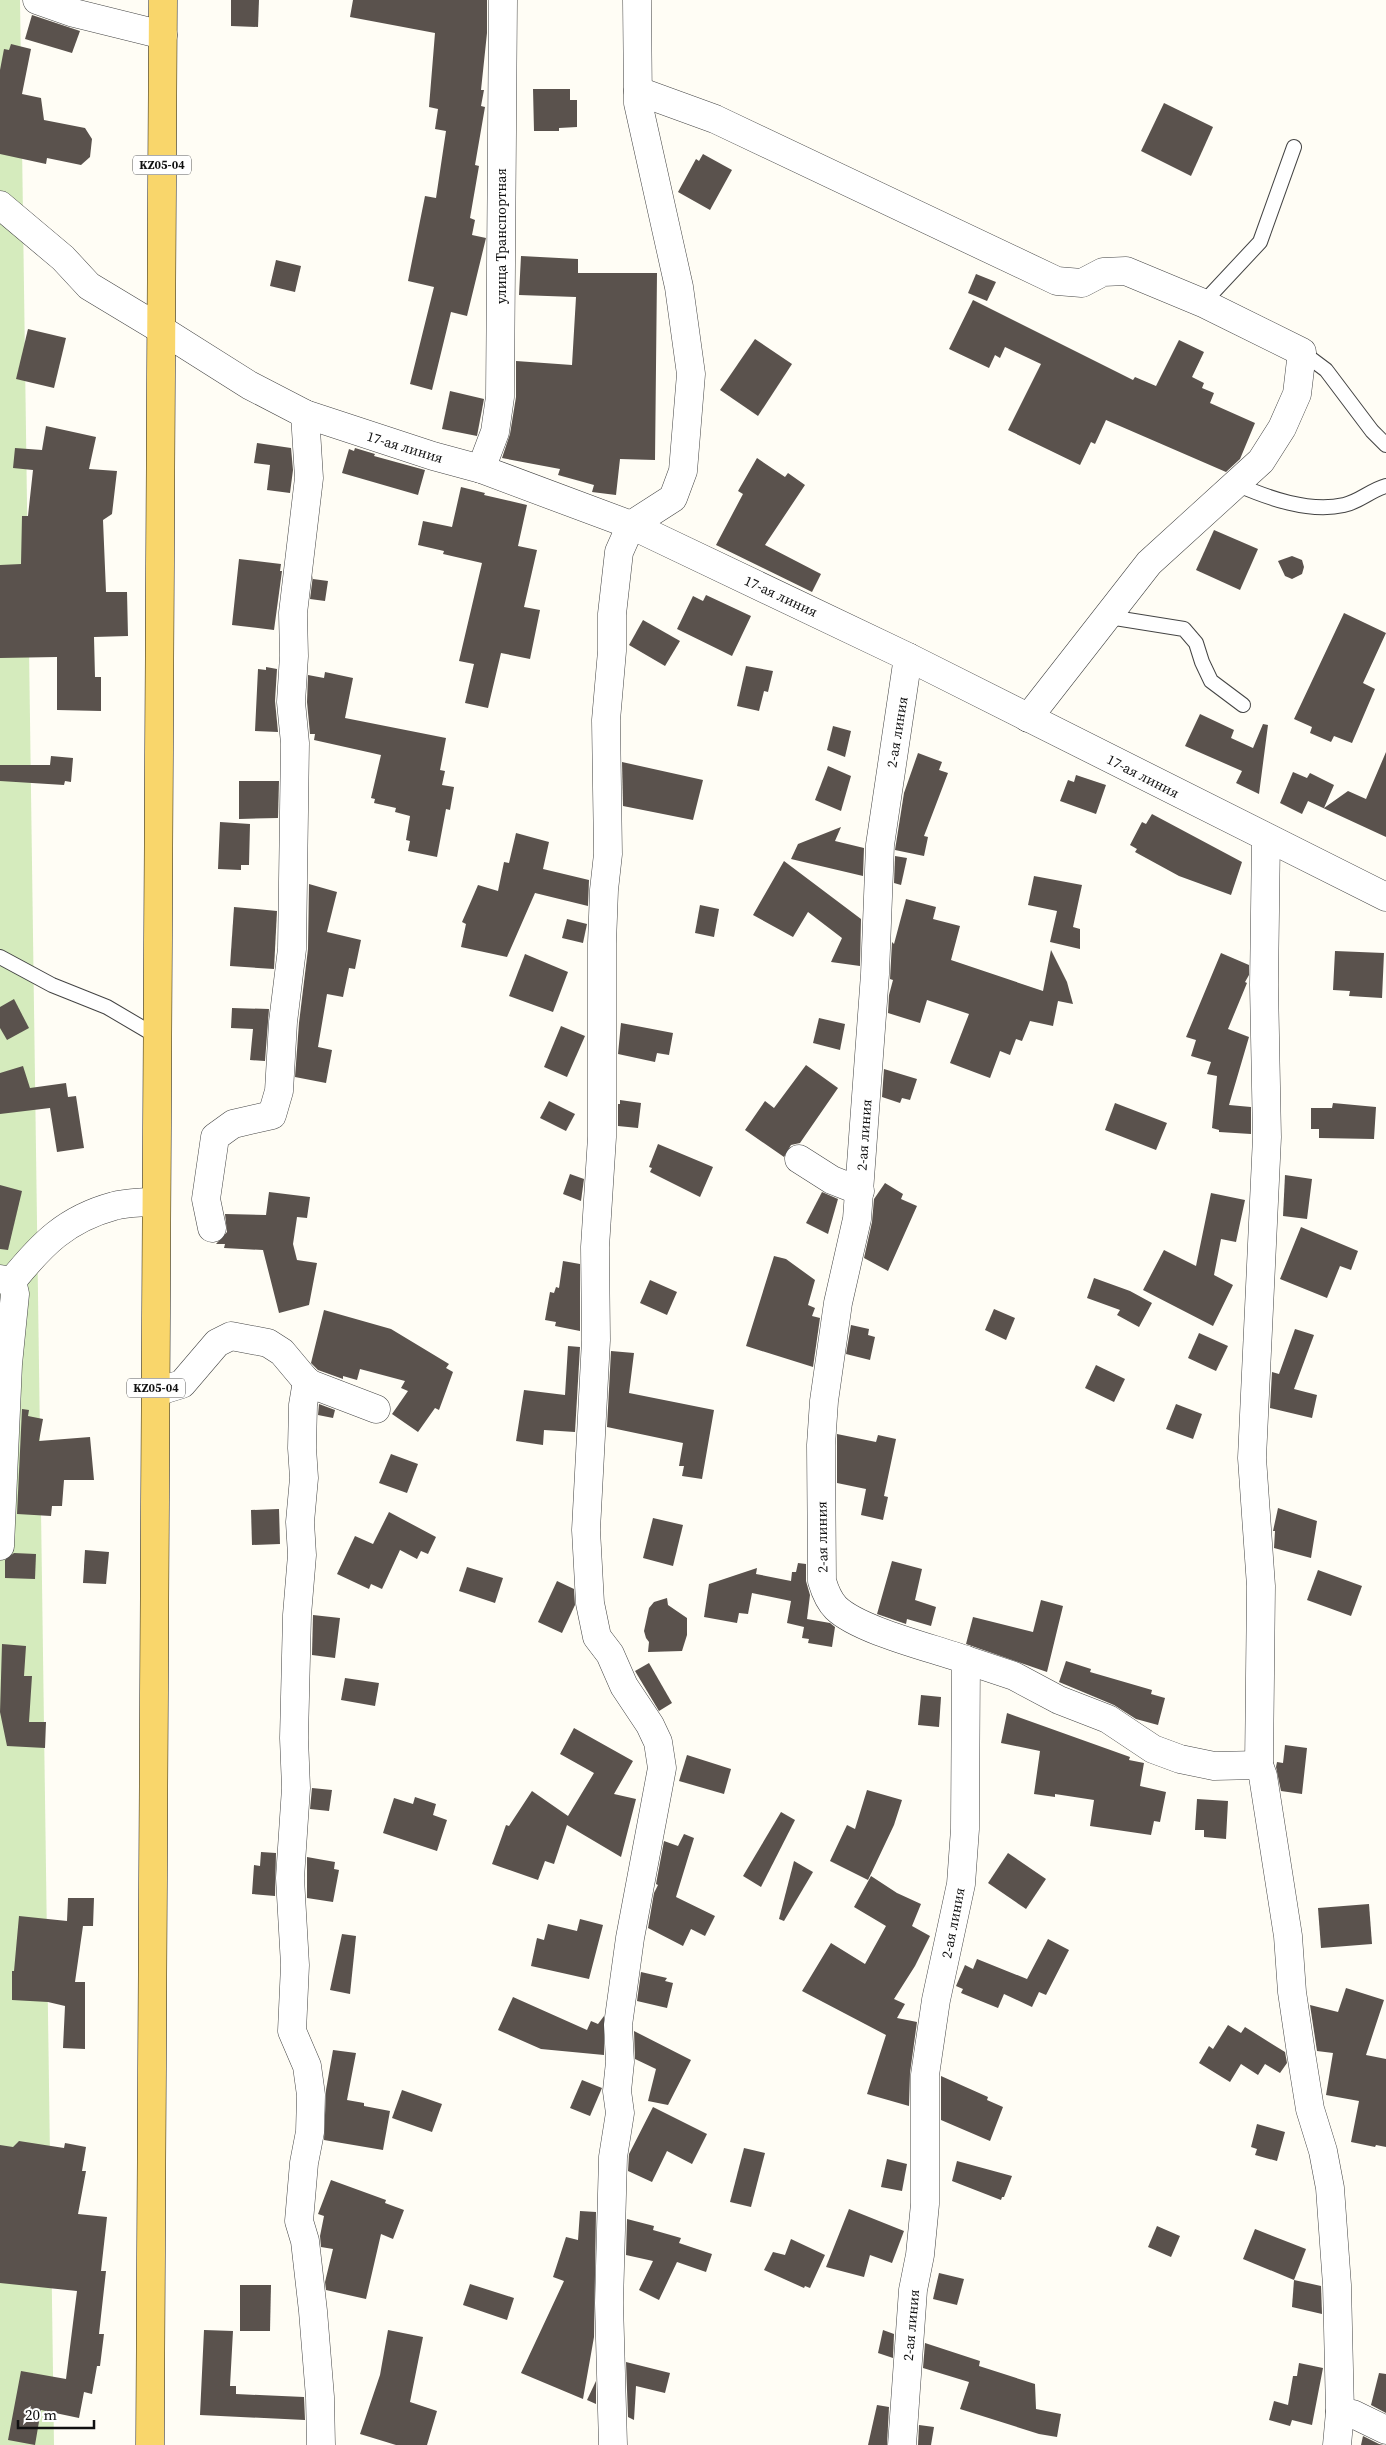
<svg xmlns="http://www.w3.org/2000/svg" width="1386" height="2445" viewBox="0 0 1386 2445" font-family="'Source Serif 4',serif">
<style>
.green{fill:#d5ebbd}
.building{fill:#5a524d}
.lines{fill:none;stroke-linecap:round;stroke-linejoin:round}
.service-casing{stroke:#444;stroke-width:16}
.minor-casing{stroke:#444;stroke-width:29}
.tertiary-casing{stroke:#444;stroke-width:29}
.primary-casing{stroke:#222;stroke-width:29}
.service{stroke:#fff;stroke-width:14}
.minor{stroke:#fff;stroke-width:28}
.tertiary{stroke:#fff;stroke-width:28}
.primary{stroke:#f9d66b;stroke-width:28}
.labels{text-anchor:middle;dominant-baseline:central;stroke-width:5;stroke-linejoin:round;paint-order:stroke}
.shield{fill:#fff;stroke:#585858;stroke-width:1}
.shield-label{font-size:12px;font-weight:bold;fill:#111}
.street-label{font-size:14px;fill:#111;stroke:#fff}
</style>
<rect width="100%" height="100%" fill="#fffdf5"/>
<polygon class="green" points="0,0 20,0 54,2445 0,2445"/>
<g class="building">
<polygon points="231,0 259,0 258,27 231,26"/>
<polygon points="353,0 487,0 487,33 481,90 484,90 481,106 485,107 475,165 479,166 470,218 475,220 472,235 486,238 467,316 451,312 432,390 410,384 434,287 408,281 425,196 436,198 446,131 435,129 438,109 429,107 435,33 350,17"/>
<polygon points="32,15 80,31 72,53 25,39"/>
<polygon points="11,44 31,49 22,94 41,98 44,120 85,128 92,139 90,157 81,165 47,158 46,164 0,154 0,70 4,49 9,50"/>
<polygon points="533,89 570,89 570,100 577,100 577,127 559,128 559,131 534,131"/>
<polygon points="1164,103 1213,127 1191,176 1141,151"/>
<polygon points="703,154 732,170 710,210 678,192 696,159 699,161"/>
<polygon points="521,256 578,259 578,273 657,273 655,460 620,459 616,495 592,492 594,485 558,475 560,469 502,458 510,434 516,397 516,361 572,365 576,297 519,295"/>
<polygon points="276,260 301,266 295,292 270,286"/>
<polygon points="976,274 996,282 987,301 968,293"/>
<polygon points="973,300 1133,380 1135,377 1156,386 1179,340 1204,352 1192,377 1204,383 1202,388 1214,393 1210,403 1255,423 1240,459 1226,472 1106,420 1095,444 1091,442 1080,465 1008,430 1041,364 1005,347 1000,358 995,355 989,368 949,349"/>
<polygon points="28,329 66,338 54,388 16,379"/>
<polygon points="755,339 792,364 758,416 720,390"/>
<polygon points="450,391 484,399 477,436 442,429"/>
<polygon points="46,426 96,437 89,469 117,471 112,514 103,520 106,592 127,592 128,636 94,637 95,677 101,677 101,711 57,710 57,657 0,658 0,565 21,564 22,516 28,516 33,470 13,468 15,448 42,450"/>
<polygon points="257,443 291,448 293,470 290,493 267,490 270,465 254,463"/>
<polygon points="355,448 375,454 374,456 425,470 418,495 342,473 349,449 354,451"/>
<polygon points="757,458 785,477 788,473 805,485 765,545 821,574 812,592 716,545 743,494 738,491"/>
<polygon points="461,487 485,493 484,495 527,505 518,546 537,550 524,607 540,610 530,659 501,653 488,708 465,703 474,664 459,661 482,563 443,554 444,551 418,545 423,521 452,527"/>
<polygon points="1214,530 1258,549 1240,590 1196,570"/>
<polygon points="1292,556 1302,560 1304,567 1302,574 1292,579 1285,576 1278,561"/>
<polygon points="239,559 281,564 280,571 282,571 274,630 232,625"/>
<polygon points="313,575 313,579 328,581 325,601 310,599"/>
<polygon points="706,595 751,616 732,656 677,629 693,596 703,601"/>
<polygon points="1344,613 1386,633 1363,683 1375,689 1352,743 1334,736 1331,742 1310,733 1312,727 1294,719"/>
<polygon points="643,620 680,641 665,666 629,645"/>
<polygon points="746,666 773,671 768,692 764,691 759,711 737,706"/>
<polygon points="266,667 277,669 275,701 278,732 255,731 258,669 266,670"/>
<polygon points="325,672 353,678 345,718 446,738 440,770 445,771 442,785 454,787 450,810 446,809 437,857 408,851 410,841 406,840 410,816 395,812 396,808 374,803 375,799 371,798 381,755 314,740 315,734 310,734 307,702 308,675 324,678"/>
<polygon points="1200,714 1234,730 1231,738 1253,748 1263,724 1268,725 1259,794 1236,783 1242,771 1185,746"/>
<polygon points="833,726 851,731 845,757 827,750"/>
<polygon points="1386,752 1386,837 1308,801 1302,814 1280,803 1293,772 1307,778 1310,773 1334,785 1324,808 1348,791 1366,799"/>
<polygon points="918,753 942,762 939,770 948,773 924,836 928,837 924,856 895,850 904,793"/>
<polygon points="51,756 73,758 71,782 65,781 64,785 0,781 0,765 50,765"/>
<polygon points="622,762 703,780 693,820 623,806"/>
<polygon points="828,766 851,776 841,811 815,800"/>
<polygon points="1076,775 1106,785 1096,814 1060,801 1068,780 1074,782"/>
<polygon points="239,781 279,781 278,818 239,819"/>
<polygon points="1152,814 1242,862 1231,895 1179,876 1135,852 1137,849 1130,845 1142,822 1146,824"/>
<polygon points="220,822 250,824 249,865 241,865 241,870 218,869"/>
<polygon points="841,827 835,841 864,848 863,876 791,859 798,844"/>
<polygon points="516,833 549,842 543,869 589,880 588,906 535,893 507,957 461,947 466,924 462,922 478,885 498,891 504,862 509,863"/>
<polygon points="895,856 907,858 901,885 894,883"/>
<polygon points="784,861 861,919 860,966 831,962 842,938 808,912 793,937 753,915"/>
<polygon points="1034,876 1082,885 1073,927 1080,929 1080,949 1050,942 1057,911 1028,905"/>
<polygon points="309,884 337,892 327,932 361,940 355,969 349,968 343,997 327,994 318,1047 332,1050 326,1083 295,1077 299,1023 308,949"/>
<polygon points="906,899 936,907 933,919 960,926 951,960 1043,991 1051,950 1067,982 1073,1004 1058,1001 1053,1026 1030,1021 1022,1041 1016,1039 1010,1055 1000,1051 990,1078 950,1063 969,1014 927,1000 920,1023 888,1013 889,995 893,980 890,979 892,942 894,944"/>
<polygon points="700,905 719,909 714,937 695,933"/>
<polygon points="234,907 277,911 274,969 230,966"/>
<polygon points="567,919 587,924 583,943 562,938"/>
<polygon points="1335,951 1384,953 1382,998 1349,996 1350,991 1333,990"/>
<polygon points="1221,953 1249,965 1249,975 1245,982 1247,983 1228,1029 1249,1037 1229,1105 1251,1107 1251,1134 1219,1132 1219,1130 1212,1128 1217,1076 1207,1074 1211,1062 1191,1056 1196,1040 1186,1037"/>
<polygon points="525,954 568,972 553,1012 509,996"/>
<polygon points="14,999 29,1028 7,1040 0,1028 0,1007"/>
<polygon points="232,1008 269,1009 265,1061 250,1060 253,1029 231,1028"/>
<polygon points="819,1018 845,1024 840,1050 813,1043"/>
<polygon points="621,1023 673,1033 669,1055 657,1053 655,1062 618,1054"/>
<polygon points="561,1026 585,1036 567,1077 544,1067"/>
<polygon points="806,1065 838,1088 800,1143 791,1145 784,1157 745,1130 765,1101 774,1108"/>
<polygon points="23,1066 30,1088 66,1083 68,1097 76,1096 84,1148 57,1152 50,1108 0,1114 0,1073"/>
<polygon points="884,1069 917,1079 910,1100 902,1098 900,1103 882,1097"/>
<polygon points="620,1100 641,1103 638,1128 618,1126 618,1104 620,1104"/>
<polygon points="549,1101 575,1114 566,1131 540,1118"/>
<polygon points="1115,1103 1167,1123 1156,1150 1105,1130"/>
<polygon points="1333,1103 1376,1107 1374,1139 1319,1138 1319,1129 1311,1129 1311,1108 1332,1108"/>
<polygon points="658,1144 713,1167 700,1197 650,1172 652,1168 649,1167"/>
<polygon points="570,1174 584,1179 581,1201 563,1194"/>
<polygon points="1285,1175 1312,1179 1307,1219 1283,1216"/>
<polygon points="885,1183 903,1194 901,1199 917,1206 888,1271 864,1258 872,1222 874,1199"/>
<polygon points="0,1185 22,1191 8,1250 0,1249"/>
<polygon points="269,1192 310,1197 307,1218 297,1217 293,1244 297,1260 317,1263 309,1305 279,1313 263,1250 224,1248 225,1244 216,1244 227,1232 225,1214 266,1215"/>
<polygon points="822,1192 838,1199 828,1234 806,1223"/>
<polygon points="1211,1193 1245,1200 1236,1242 1221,1239 1214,1275 1233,1285 1213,1326 1143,1290 1164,1250 1196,1266"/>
<polygon points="1301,1227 1358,1251 1351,1270 1340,1266 1327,1298 1280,1279"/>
<polygon points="774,1256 786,1259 815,1280 808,1305 815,1308 812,1316 820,1318 813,1367 746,1346"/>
<polygon points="563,1261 580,1264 580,1331 555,1326 556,1322 545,1320 550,1292 554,1293 556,1287 559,1288"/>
<polygon points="1094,1278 1130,1291 1152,1303 1139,1327 1117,1315 1120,1310 1087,1298"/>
<polygon points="650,1280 677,1292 667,1315 640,1303"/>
<polygon points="994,1309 1015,1318 1006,1340 985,1330"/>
<polygon points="324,1310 391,1329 449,1364 446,1368 453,1372 439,1410 435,1408 418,1432 392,1414 408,1391 401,1388 405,1381 360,1369 357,1380 343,1376 343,1379 318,1370 311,1363"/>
<polygon points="851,1325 869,1329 868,1335 875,1337 870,1360 846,1354"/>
<polygon points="1295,1329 1314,1335 1294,1389 1317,1395 1312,1418 1270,1408 1272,1372 1279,1374"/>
<polygon points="1199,1333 1228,1346 1216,1371 1188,1358"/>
<polygon points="568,1346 580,1347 575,1432 544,1430 543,1445 516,1441 524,1390 565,1395"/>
<polygon points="611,1351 634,1353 629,1393 714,1410 702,1479 682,1476 684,1466 679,1466 683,1443 607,1427"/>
<polygon points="1096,1365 1125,1379 1114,1402 1085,1388"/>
<polygon points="319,1404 335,1410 333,1418 318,1415"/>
<polygon points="1176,1404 1202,1414 1193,1439 1166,1429"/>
<polygon points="22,1409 29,1410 28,1416 43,1419 39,1441 90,1437 94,1480 64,1480 62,1506 52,1506 51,1516 17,1514"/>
<polygon points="837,1434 876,1442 878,1435 896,1439 884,1496 888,1497 883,1520 861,1515 866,1489 837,1483"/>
<polygon points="391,1454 418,1464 407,1493 379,1483"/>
<polygon points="1278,1508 1317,1521 1311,1558 1274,1548 1275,1531 1273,1531"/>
<polygon points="279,1509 280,1544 252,1545 251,1510"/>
<polygon points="389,1512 436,1537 428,1554 421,1551 417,1559 400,1550 382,1589 371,1584 369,1589 337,1574 355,1536 373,1544"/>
<polygon points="653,1518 683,1525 673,1566 643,1558"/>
<polygon points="85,1550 109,1552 106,1584 83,1583"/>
<polygon points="14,1553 36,1554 35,1579 5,1578 5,1560"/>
<polygon points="892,1561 922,1569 915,1600 936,1607 931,1626 907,1619 906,1624 877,1614"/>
<polygon points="798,1563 806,1564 806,1581 810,1595 807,1619 830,1623 835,1627 832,1647 808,1643 809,1639 802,1638 804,1627 787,1623 791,1601 752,1593 748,1614 739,1613 737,1623 704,1617 709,1584 757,1568 756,1574 791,1581 792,1572 796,1572"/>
<polygon points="467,1567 503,1578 495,1603 459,1591"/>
<polygon points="1318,1570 1362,1586 1351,1616 1307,1600"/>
<polygon points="557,1581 574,1589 575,1605 562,1633 538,1622"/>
<polygon points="667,1598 668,1605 687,1618 687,1635 682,1651 648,1652 649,1642 646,1638 644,1631 649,1608 654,1602"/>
<polygon points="1041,1600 1063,1606 1047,1672 966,1644 973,1617 1033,1632"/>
<polygon points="313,1615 340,1618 335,1658 312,1655"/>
<polygon points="2,1644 26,1646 24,1676 32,1676 29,1722 46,1722 45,1748 7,1746 0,1712"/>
<polygon points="1066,1661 1091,1669 1090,1672 1152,1690 1151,1694 1165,1698 1158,1725 1136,1719 1114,1705 1059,1682"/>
<polygon points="649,1663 672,1703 659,1711 635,1671"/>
<polygon points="345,1678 379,1683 375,1706 341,1700"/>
<polygon points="921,1695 941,1697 939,1727 918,1725"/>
<polygon points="1007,1713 1130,1757 1129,1760 1144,1763 1140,1786 1166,1792 1160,1822 1154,1821 1151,1835 1090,1826 1094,1800 1055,1794 1055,1797 1034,1794 1040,1751 1001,1743"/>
<polygon points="574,1728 633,1761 614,1794 636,1799 621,1857 567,1825 554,1864 545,1861 538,1880 492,1864 506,1825 509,1826 532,1791 568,1816 594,1773 560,1754"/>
<polygon points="1285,1745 1307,1748 1302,1794 1281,1791 1276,1767 1277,1762 1283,1763"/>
<polygon points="687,1755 731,1769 724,1794 679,1781"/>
<polygon points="312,1788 332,1790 329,1811 310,1809"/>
<polygon points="867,1790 902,1800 894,1825 868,1880 830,1861 847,1825 855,1829"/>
<polygon points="415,1797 436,1804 433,1815 447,1820 437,1851 383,1833 394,1798 413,1804"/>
<polygon points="1197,1799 1228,1801 1226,1839 1204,1837 1204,1830 1195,1830"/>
<polygon points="781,1812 795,1820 761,1887 743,1876"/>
<polygon points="684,1834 694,1838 676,1897 715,1916 705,1936 691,1929 683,1946 648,1928 654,1893 658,1885 656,1884 664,1841 678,1846"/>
<polygon points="261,1852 276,1853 275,1896 252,1894 254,1865 260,1866"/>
<polygon points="1008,1853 1046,1879 1026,1909 988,1883"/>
<polygon points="307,1857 335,1862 334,1869 339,1870 333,1902 307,1898"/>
<polygon points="794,1861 813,1872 784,1921 779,1919"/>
<polygon points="871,1876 897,1893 921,1904 912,1926 930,1936 915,1966 894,1999 905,2004 897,2018 917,2022 910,2073 909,2106 867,2094 886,2035 802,1991 831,1943 865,1964 886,1926 854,1907"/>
<polygon points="68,1898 94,1898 93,1926 83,1926 75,1982 85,1982 85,2049 63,2048 65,2006 48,2002 12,2000 12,1971 14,1971 19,1916 67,1921"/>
<polygon points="1369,1904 1372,1944 1321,1948 1318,1908"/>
<polygon points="580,1919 603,1925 589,1979 531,1966 537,1938 544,1940 548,1924 577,1931"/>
<polygon points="342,1934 356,1936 350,1994 330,1990"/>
<polygon points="1048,1939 1069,1950 1046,1995 1039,1992 1032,2007 1004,1994 998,2008 961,1993 963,1989 956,1986 965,1965 973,1969 977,1959 1027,1979"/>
<polygon points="641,1972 667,1978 665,1981 673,1983 667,2008 637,2001"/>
<polygon points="1346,1988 1384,2000 1366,2055 1386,2059 1386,2147 1376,2145 1375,2147 1351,2142 1359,2101 1326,2095 1333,2053 1317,2051 1310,2005 1338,2012"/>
<polygon points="513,1997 587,2030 591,2021 598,2024 604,2016 604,2055 541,2049 498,2030"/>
<polygon points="1228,2025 1241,2033 1245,2027 1285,2052 1287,2063 1280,2073 1265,2064 1258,2075 1241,2064 1230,2082 1199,2063 1209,2046 1213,2049"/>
<polygon points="634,2031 691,2060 668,2105 648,2101 656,2069 635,2059"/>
<polygon points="333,2050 356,2053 347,2100 364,2103 364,2106 390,2111 383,2150 324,2140 326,2090"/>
<polygon points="941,2076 988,2097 987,2100 1003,2107 990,2141 941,2120"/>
<polygon points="582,2080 602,2088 590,2116 570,2108"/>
<polygon points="402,2090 442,2104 432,2132 392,2118"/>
<polygon points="653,2107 707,2134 692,2164 667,2151 652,2182 628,2171 629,2154"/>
<polygon points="1257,2124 1285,2132 1277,2161 1255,2155 1257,2149 1251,2147"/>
<polygon points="19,2141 64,2148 65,2143 86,2147 82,2171 86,2171 78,2214 107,2217 101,2271 106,2271 99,2334 104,2334 100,2366 97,2366 92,2394 84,2392 79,2418 41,2410 35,2445 8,2440 21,2371 66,2379 77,2291 0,2283 0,2145 13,2147"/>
<polygon points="744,2148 765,2153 751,2207 730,2202"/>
<polygon points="887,2159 907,2164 902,2191 881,2187"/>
<polygon points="957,2161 1012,2176 1004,2197 1002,2197 1001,2200 952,2181"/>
<polygon points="331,2180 386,2200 385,2203 404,2210 393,2239 381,2234 366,2299 326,2290 325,2282 333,2249 321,2247 320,2236 324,2216 318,2214"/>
<polygon points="849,2209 904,2231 892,2263 870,2255 864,2277 826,2267"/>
<polygon points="580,2211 596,2212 594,2337 583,2399 521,2373 564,2281 553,2277 566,2237 578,2240"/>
<polygon points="627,2219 654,2226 653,2230 681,2238 679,2243 712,2254 706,2272 677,2262 659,2300 639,2290 653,2261 626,2255"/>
<polygon points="1157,2226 1180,2236 1171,2257 1148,2247"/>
<polygon points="1255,2229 1306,2249 1294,2280 1243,2259"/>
<polygon points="791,2239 825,2255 810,2288 805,2286 804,2288 764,2270 773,2252 785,2255"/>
<polygon points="939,2273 964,2279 957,2305 933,2299"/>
<polygon points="1294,2280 1321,2286 1322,2314 1292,2307"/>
<polygon points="470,2284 514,2298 507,2320 463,2305"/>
<polygon points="240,2285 271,2285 270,2331 240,2331"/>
<polygon points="204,2330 233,2331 230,2386 236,2386 236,2394 304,2397 305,2420 200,2415"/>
<polygon points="388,2330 423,2337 410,2402 437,2411 427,2445 396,2445 360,2434 380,2375"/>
<polygon points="883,2330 894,2334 893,2358 878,2353"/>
<polygon points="925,2343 980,2361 979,2366 1035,2384 1036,2409 1061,2414 1057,2437 1039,2434 960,2409 969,2382 923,2368"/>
<polygon points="626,2362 670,2373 665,2393 636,2386 634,2420 628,2417"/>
<polygon points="1299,2363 1323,2368 1312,2425 1292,2420 1290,2426 1269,2420 1274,2401 1288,2405 1293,2376 1297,2376"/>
<polygon points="1379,2373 1386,2374 1386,2413 1371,2405"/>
<polygon points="596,2381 596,2404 587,2400"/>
<polygon points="877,2405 889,2407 887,2445 868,2445"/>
<polygon points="919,2425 934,2427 931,2445 918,2445"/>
<polygon points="1363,2436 1379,2444 1384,2445 1361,2445"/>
</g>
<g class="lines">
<g class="service-casing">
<g id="service">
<polyline points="1203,303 1260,242 1294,147"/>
<polyline points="1302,352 1326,370 1372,431 1386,445"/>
<path d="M1236 484C1268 498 1309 513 1344 505 1359 502 1371 490 1386 486"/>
<polyline points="1109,617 1184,629 1196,643 1202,662 1211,681 1243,705"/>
<polyline points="0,957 52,985 107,1007 158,1037"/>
</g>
</g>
<g class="minor-casing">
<g id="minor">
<polyline points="37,0 74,13 163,35"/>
<polyline points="638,91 715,119 1057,281 1082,283 1103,272 1126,271 1203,303 1302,352 1297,394 1282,428 1261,461 1149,563 1028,718"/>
<polyline points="0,205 63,258 89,286 162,330"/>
<polyline points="481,469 495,432 500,397 503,0"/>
<polyline points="1266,838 1264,985 1267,1137 1252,1458 1261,1586 1259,1765 1263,1776 1288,1936 1292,1992 1301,2053 1310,2109 1323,2151 1330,2188 1337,2285 1340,2412 1337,2445"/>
<polyline points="799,1159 832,1180 860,1191"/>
<polyline points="212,1228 206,1199 215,1137 233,1124 272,1115 279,1091 283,1022 292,949 295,743 291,702 294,656 293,613 309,478 305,414"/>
<path d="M0 1279 12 1281C42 1244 66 1219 114 1206 127 1202 143 1203 156 1201"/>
<polyline points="307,1381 303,1405 302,1448 304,1478 300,1522 302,1555 297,1615 294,1738 296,1788 290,1878 295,1965 292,2031 307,2066 311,2095 310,2132 304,2163 299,2221 305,2241 313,2311 320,2397 321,2445"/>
<polyline points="156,1392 182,1384 217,1343 231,1336 268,1343 282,1352 308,1383 376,1409"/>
<polyline points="0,1546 8,1364 15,1294 12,1281"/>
<polyline points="966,1660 1014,1676 1059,1700 1108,1719 1153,1749 1180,1759 1214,1766 1259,1765"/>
<polyline points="1340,2412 1353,2414 1386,2430"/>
<polyline points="613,2445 609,2303 613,2157 620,2113 617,2091 620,2062 618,2025 630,1938 662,1768 658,1742 650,1725 624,1686 610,1654 597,1637 590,1603 586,1530 596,1340 595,1247 602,1137 602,943 604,890 608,854 606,720 612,651 612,614 619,552 631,525 673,498 683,471 691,374 679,287 638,103 637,0"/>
<path d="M902 2445 913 2290 920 2255 925 2204V2075L936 2000 961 1884 965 1829 966 1660C933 1648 860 1631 836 1608 829 1601 825 1591 822 1581L821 1445 824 1401 838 1303 857 1219 875 974 880 845 908 657"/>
</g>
</g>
<g class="tertiary-casing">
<polyline id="tertiary" points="162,330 249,385 305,414 433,456 481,469 631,525 908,657 1386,897"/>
</g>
<g class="primary-casing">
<polyline id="primary" points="150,2445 163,0"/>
</g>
<use href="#service" class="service"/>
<use href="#minor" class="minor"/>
<use href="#tertiary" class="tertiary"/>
<use href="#primary" class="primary"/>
</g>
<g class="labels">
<g class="shield">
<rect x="133" y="155.5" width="58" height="19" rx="4"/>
<rect x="127" y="1378.5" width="58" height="19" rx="4"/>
</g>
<g class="shield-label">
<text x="162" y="165">KZ05-04</text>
<text x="156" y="1388">KZ05-04</text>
</g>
<g class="street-label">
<text transform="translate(501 236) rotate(-90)">улица Транспортная</text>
<text transform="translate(405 447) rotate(17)">17-ая линия</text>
<text transform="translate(781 596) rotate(25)">17-ая линия</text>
<text transform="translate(897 732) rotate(-81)">2-ая линия</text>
<text transform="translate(1143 776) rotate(27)">17-ая линия</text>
<text transform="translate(864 1135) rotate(-86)">2-ая линия</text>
<text transform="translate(822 1537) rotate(-91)">2-ая линия</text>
<text transform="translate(953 1923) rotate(-79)">2-ая линия</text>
<text transform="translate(911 2325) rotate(-85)">2-ая линия</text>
</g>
</g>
<path d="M18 2420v8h76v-8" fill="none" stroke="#111111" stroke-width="2.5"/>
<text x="25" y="2420" font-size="15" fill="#111111" stroke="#ffffff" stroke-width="4" paint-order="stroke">20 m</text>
</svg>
